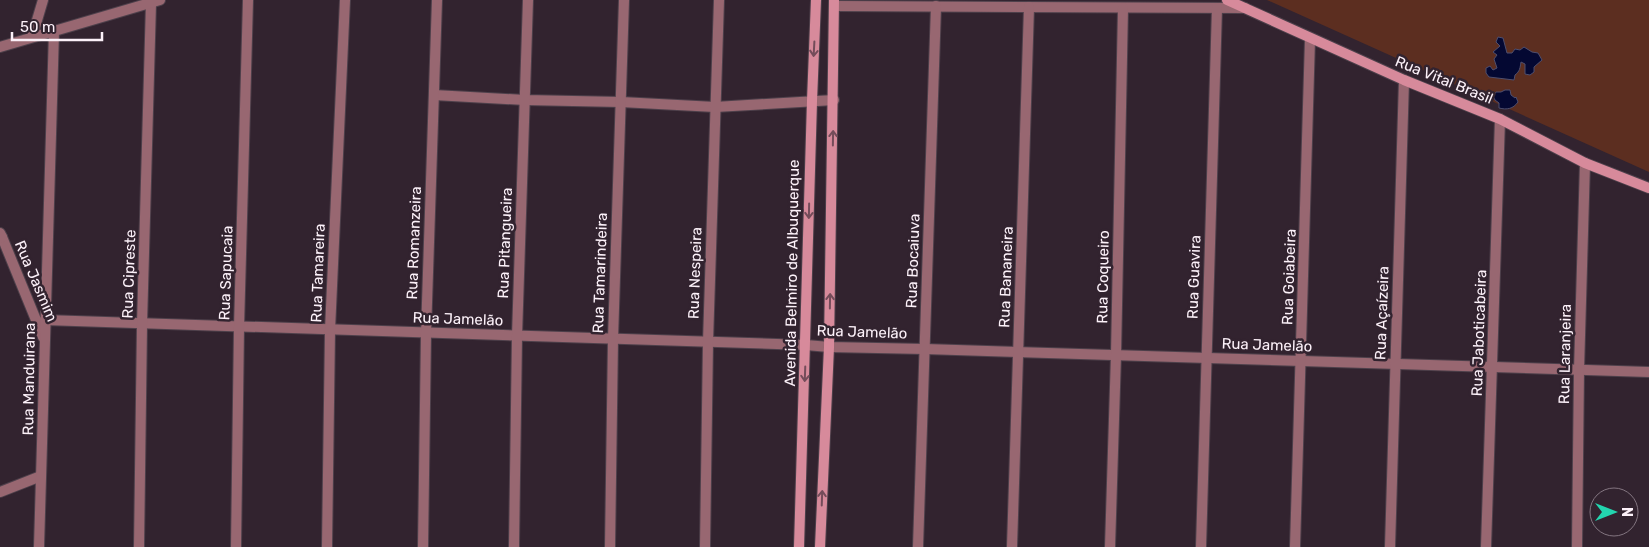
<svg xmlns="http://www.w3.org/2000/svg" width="1649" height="547" viewBox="0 0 1649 547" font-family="Rubik,sans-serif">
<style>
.green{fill:#5c2e20}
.water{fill:#040832;stroke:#4e4e6e}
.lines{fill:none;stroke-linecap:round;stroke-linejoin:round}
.minor-casing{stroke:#4e404b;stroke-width:12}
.tertiary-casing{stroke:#4e404b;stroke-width:12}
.secondary-casing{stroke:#4e404b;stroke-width:12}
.minor{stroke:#986771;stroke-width:10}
.tertiary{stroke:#986771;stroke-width:10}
.secondary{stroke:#d78a9b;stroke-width:10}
.oneway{stroke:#744c5a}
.labels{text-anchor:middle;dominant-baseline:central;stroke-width:5;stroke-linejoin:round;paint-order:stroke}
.street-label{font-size:15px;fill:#fcf1f9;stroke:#32232f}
</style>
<rect width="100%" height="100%" fill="#32232f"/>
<polygon class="green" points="1267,0 1649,0 1649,172"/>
<g class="water">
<path d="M1498 37 1503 38 1507 53H1512L1515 49 1520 50 1524 47 1532 52 1538 53 1542 60 1534 67V72L1530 75 1525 74V64L1521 62C1520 68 1520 71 1515 75L1514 80 1489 77 1486 73V68L1490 66 1493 70 1497 68 1494 59 1497 55 1493 52 1500 46 1496 42Z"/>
<path d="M1505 90H1510L1511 95 1515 98 1516 97 1518 102C1513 109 1507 110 1499 108V103L1495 100 1493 96 1496 92H1501Z"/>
</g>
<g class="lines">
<g class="minor-casing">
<g id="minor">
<polyline points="834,6 1245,8"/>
<polyline points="32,37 43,0"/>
<polyline points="434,95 525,100 621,102 715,107 834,100"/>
<polyline points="2,237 43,337"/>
<polyline points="45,320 806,345 829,347 925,349 1649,372"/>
<polyline points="0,492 41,476"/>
<polyline points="39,547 54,31"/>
<polyline points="139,547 142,324 151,3"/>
<polyline points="236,547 239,327 248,0"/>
<polyline points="327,547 330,330 345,0"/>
<polyline points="423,547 426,333 437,0"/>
<polyline points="514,547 517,336 528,0"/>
<polyline points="610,547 613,339 624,0"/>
<polyline points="705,547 708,342 719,0"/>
<polyline points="918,547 936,6"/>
<polyline points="1012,547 1029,7"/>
<polyline points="1110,547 1116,355 1123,8"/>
<polyline points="1201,547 1217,8"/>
<polyline points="1295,547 1310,39"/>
<polyline points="1390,547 1404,80"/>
<polyline points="1486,547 1500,119"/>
<polyline points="1577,547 1579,370 1585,163"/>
</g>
</g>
<g class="tertiary-casing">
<g id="tertiary">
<polyline points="0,47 160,0"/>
<polyline points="0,233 2,237 0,238"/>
</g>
</g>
<g class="secondary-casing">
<g id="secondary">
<polyline points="1227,0 1404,80 1500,119 1585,163 1649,188"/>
<polyline points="799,547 812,101 816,0"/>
<polyline points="820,547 829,347 834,0"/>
</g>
</g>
<use href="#minor" class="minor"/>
<use href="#tertiary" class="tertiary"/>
<use href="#secondary" class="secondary"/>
</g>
<defs><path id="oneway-shaft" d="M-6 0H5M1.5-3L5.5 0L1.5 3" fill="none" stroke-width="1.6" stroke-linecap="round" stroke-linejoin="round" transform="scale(1.25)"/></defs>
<g class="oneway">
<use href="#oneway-shaft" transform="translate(814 49) rotate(93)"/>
<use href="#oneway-shaft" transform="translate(833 138) rotate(-89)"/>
<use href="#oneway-shaft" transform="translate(809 211) rotate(91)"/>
<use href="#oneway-shaft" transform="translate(830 301) rotate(-89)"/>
<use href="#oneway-shaft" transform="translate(805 374) rotate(92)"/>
<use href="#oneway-shaft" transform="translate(822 498) rotate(-88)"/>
</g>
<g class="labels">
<g class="street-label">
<text transform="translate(1444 80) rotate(22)">Rua Vital Brasil</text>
<text transform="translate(414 243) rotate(-88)">Rua Romanzeira</text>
<text transform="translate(505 243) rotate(-88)">Rua Pitangueira</text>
<text transform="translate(913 261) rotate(-88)">Rua Bocaiuva</text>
<text transform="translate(226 273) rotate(-88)">Rua Sapucaia</text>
<text transform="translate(318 273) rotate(-88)">Rua Tamareira</text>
<text transform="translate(600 273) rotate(-88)">Rua Tamarindeira</text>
<text transform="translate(695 273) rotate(-88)">Rua Nespeira</text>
<text transform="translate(792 273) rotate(-89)">Avenida Belmiro de Albuquerque</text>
<text transform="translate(129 274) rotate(-88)">Rua Cipreste</text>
<text transform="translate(1006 277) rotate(-88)">Rua Bananeira</text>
<text transform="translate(1103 277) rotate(-89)">Rua Coqueiro</text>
<text transform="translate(1194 277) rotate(-88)">Rua Guavira</text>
<text transform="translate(1289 277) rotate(-88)">Rua Goiabeira</text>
<text transform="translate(36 281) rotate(67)">Rua Jasmim</text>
<text transform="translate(1382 313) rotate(-88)">Rua Açaízeira</text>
<text transform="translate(458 319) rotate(2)">Rua Jamelão</text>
<text transform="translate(862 332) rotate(2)">Rua Jamelão</text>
<text transform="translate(1479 333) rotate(-88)">Rua Jaboticabeira</text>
<text transform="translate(1267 345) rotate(2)">Rua Jamelão</text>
<text transform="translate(1565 354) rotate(-89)">Rua Laranjeira</text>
<text transform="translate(29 379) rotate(-89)">Rua Manduirana</text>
</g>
</g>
<g transform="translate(1614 512) rotate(90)"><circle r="24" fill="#32232f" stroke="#837580"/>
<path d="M0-4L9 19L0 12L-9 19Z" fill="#23d5af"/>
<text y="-8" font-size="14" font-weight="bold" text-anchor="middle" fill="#fcf1f9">N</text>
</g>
<path d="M12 32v8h90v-8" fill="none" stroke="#fcf1f9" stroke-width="2.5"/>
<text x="20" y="32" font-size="15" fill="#fcf1f9" stroke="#32232f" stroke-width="4" paint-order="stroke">50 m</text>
</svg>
